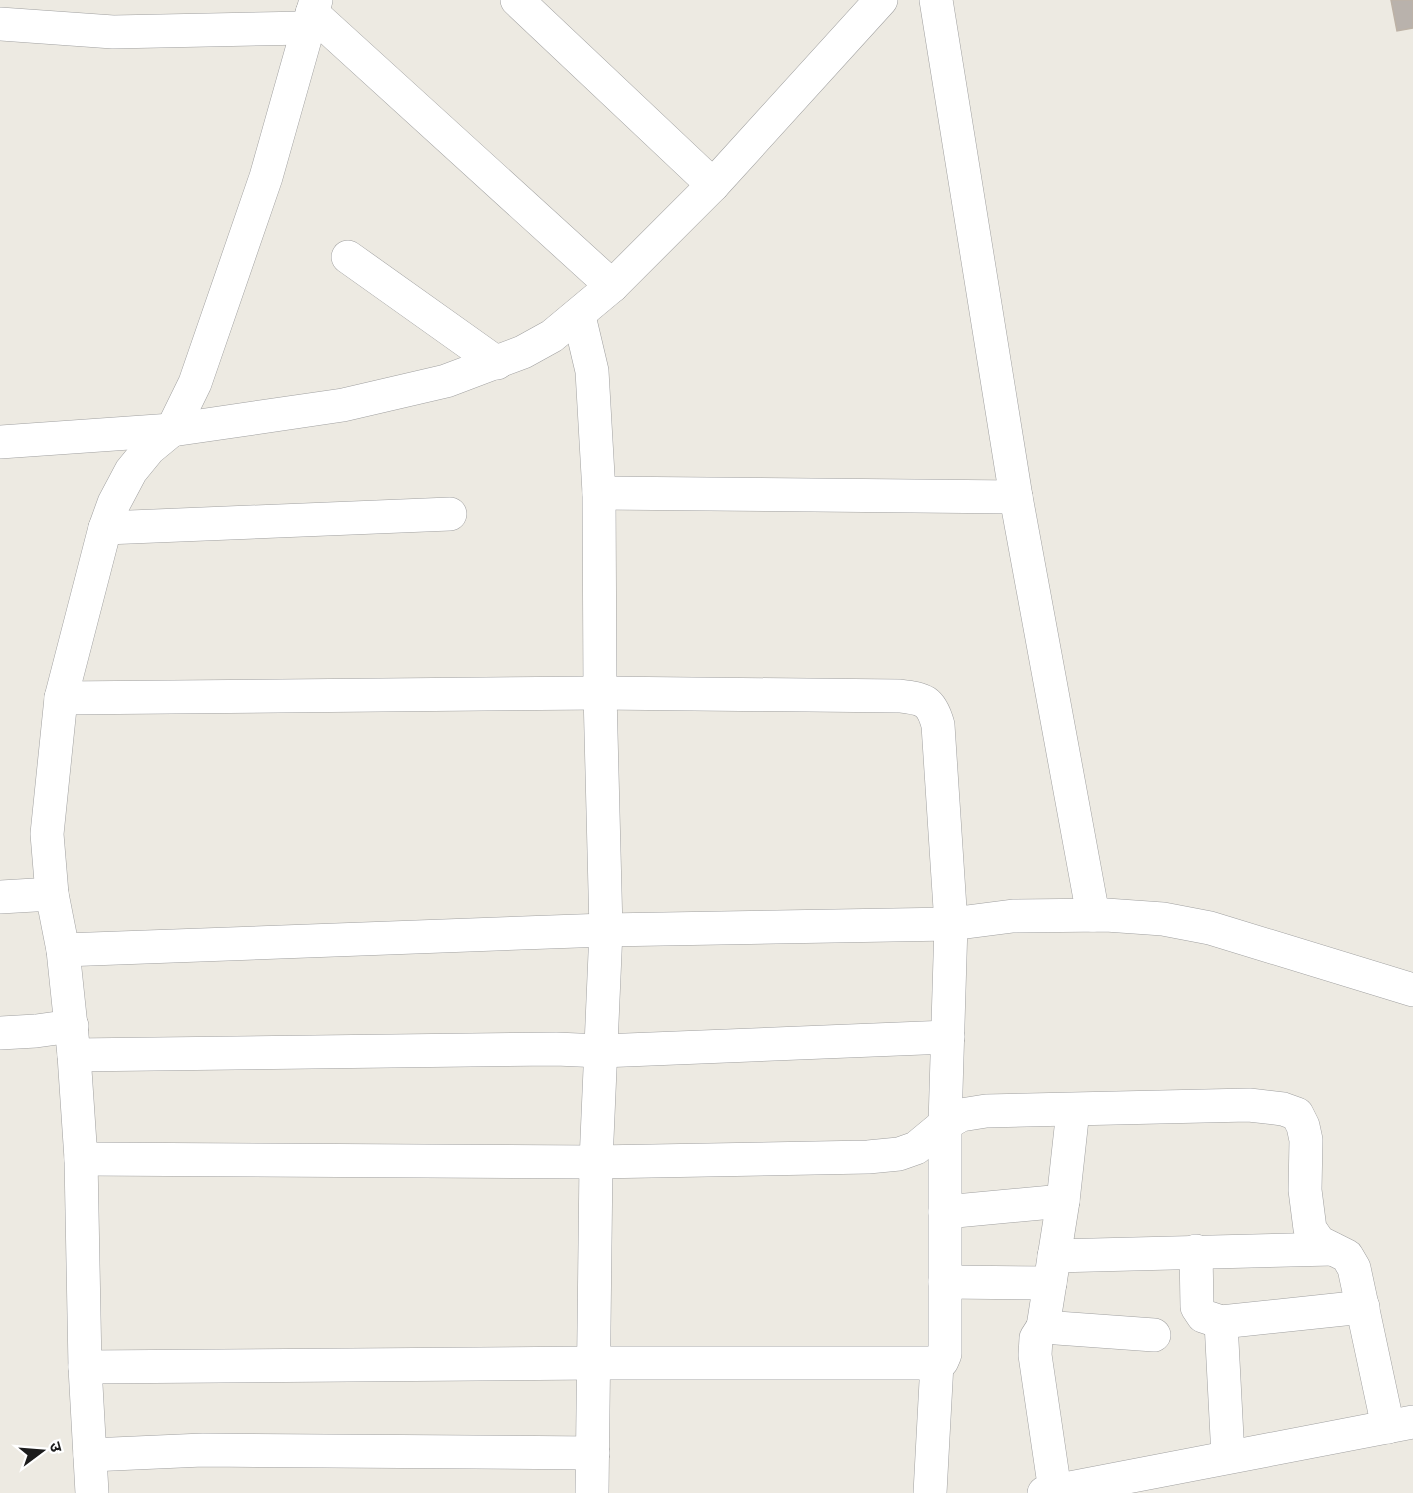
<svg xmlns="http://www.w3.org/2000/svg" width="1413" height="1493" viewBox="0 0 1413 1493" font-family="Roboto,'Noto Sans Devanagari',sans-serif">
<style>
.building{fill:#b9b2ac;stroke:#bdb2a6;stroke-width:1.5}
.lines{fill:none;stroke-linecap:round;stroke-linejoin:round}
.minor-casing{stroke:#a0a0a0;stroke-width:34}
.minor{stroke:#fff;stroke-width:33}
</style>
<rect width="100%" height="100%" fill="#edeae2"/>
<polygon class="building" points="1391,0 1413,0 1413,28 1397,31"/>
<g class="lines">
<g class="minor-casing">
<g id="minor">
<polyline points="517,0 713,185"/>
<polyline points="936,0 1016,497 1093,915"/>
<polyline points="312,13 612,286"/>
<polyline points="0,24 113,32 307,28"/>
<polyline points="348,257 497,363"/>
<polyline points="579,316 592,371 599,493 600,693 606,930 596,1162 592,1493"/>
<polyline points="0,442 172,430 343,405 446,381 523,352 552,336 612,286 713,185 881,0"/>
<polyline points="599,493 1016,497"/>
<polyline points="105,528 450,514"/>
<path d="M61 698 600 693 900 696C924 699 931 700 938 725L951 924 945 1124V1354L942 1361 937 1363H594L85 1367"/>
<polyline points="0,897 52,894"/>
<polyline points="63,950 606,930 951,924 1013,916 1106,915 1163,919 1210,928 1413,990"/>
<polyline points="0,1033 36,1031 72,1026"/>
<polyline points="74,1055 556,1049 601,1051 948,1037"/>
<polyline points="81,1159 596,1162 868,1157 899,1154 916,1148 945,1124 961,1115 986,1111 1249,1105 1283,1109 1297,1114 1303,1126 1306,1140 1305,1190 1310,1229 1319,1242 1347,1256 1354,1268 1388,1427"/>
<polyline points="945,1212 1063,1201"/>
<polyline points="1196,1251 1197,1307 1203,1316 1221,1322 1363,1307"/>
<polyline points="1054,1256 1332,1249"/>
<polyline points="945,1282 1050,1283"/>
<polyline points="1221,1322 1228,1457"/>
<polyline points="1043,1327 1063,1201 1073,1110"/>
<polyline points="90,1455 203,1450 593,1453"/>
<polyline points="1055,1491 1035,1355 1036,1338 1043,1327 1154,1335"/>
<polyline points="92,1493 85,1367 81,1159 74,1055 63,950 52,894 47,834 61,698 105,528 114,503 131,471 149,449 172,430 195,383 266,177 316,0"/>
<polyline points="930,1493 937,1363"/>
<polyline points="1044,1493 1413,1422"/>
</g>
</g>
<use href="#minor" class="minor"/>
</g>
<g transform="translate(42 1451) rotate(74)" stroke="#ffffff" stroke-width="4.5" paint-order="stroke">
<path d="M0-4.5L10 22L0 15L-10 22Z" fill="#1c1c1c"/>
<text y="-9" font-size="16" font-weight="bold" text-anchor="middle" fill="#1c1c1c">उ</text>
</g>
</svg>
